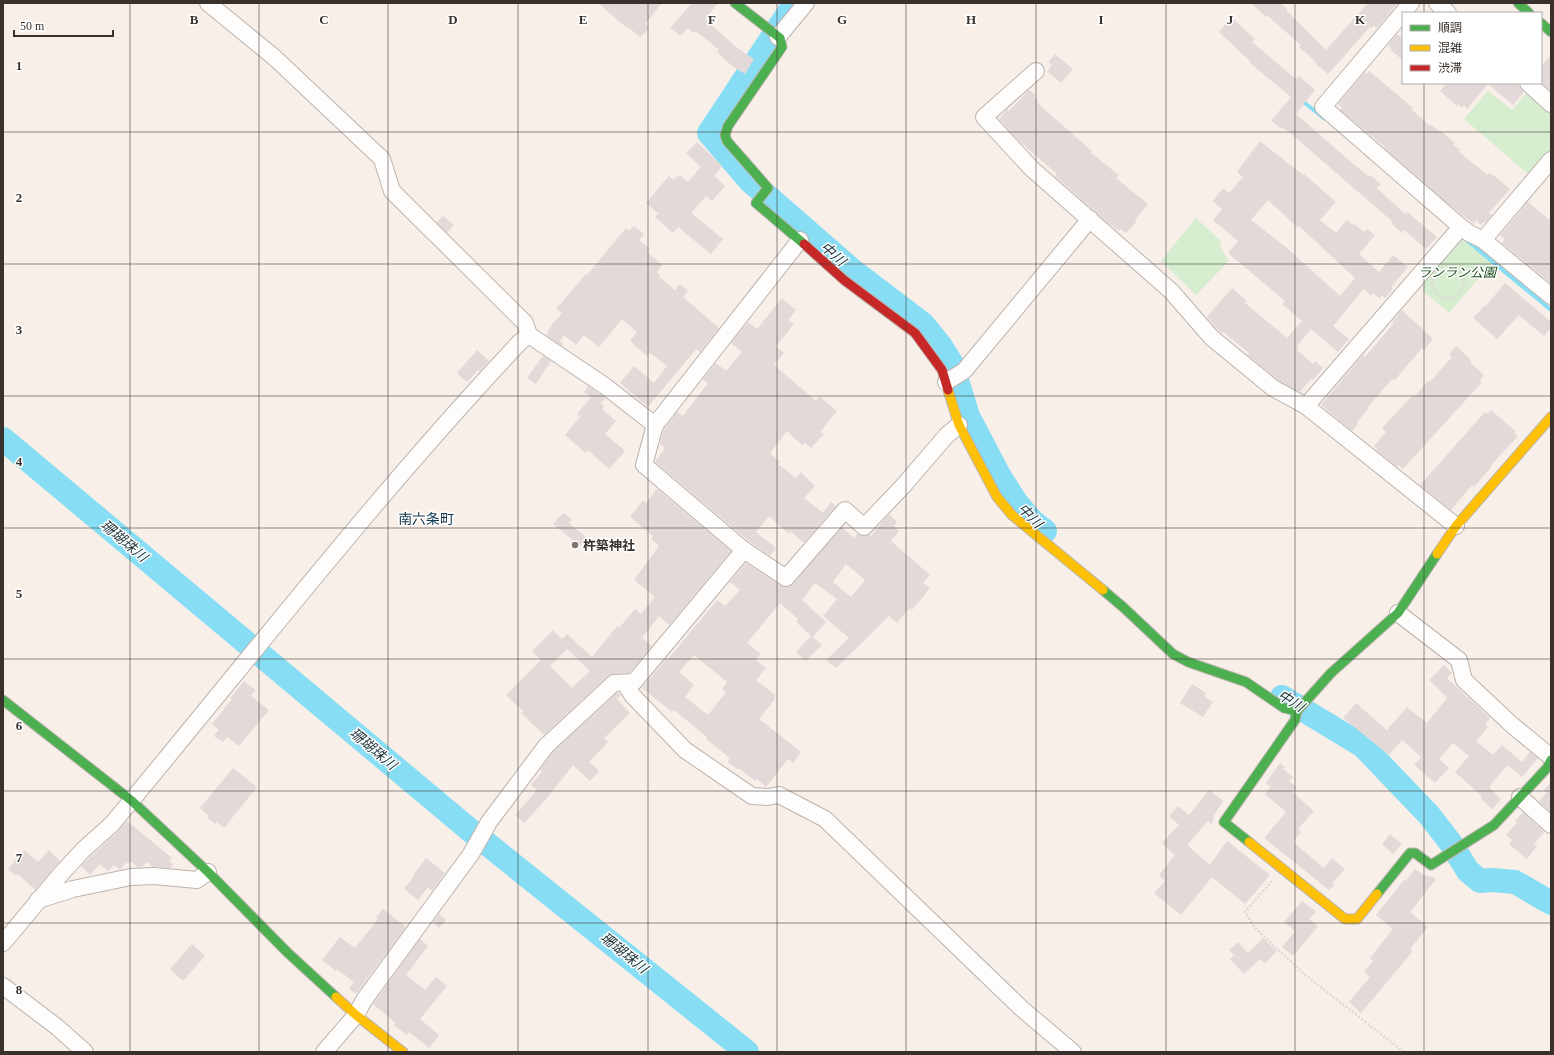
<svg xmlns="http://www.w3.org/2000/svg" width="1554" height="1055" viewBox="0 0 1554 1055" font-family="'Times New Roman','Noto Sans JP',serif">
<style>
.green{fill:#d6eecf}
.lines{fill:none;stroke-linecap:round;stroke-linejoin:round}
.stream{stroke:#87ddf4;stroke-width:4}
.river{stroke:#87ddf4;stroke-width:24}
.building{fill:#e2d9d8;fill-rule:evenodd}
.street-casing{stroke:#bbb3ae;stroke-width:18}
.fast-casing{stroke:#bbb3ae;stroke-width:11}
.slow-casing{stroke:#bbb3ae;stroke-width:11}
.jam-casing{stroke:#bbb3ae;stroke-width:11}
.path{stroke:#dbd8d6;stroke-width:2.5;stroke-dasharray:2 2;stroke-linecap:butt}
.street{stroke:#fefdfc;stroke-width:16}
.fast{stroke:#4caf50;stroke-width:9}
.slow{stroke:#ffc107;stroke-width:9}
.jam{stroke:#c62828;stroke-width:9}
.grid{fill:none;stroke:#39312c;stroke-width:1;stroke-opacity:0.55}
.poi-dot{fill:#7c746e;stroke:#fff;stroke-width:1.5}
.labels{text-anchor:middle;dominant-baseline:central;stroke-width:3;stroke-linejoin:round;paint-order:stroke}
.park-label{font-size:13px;font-style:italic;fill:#1a4b1e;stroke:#fff}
.poi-label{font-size:13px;font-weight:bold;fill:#39312c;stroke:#fff;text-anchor:start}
.water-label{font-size:14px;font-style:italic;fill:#1e343b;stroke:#fff}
.neighbourhood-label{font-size:14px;fill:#11344d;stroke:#fff}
.grid-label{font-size:13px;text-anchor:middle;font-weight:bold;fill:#39312c;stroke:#fff;stroke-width:3;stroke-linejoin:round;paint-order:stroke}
</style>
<rect width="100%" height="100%" fill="#f9efe9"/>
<g class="green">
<polygon points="1488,91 1512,110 1528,91 1551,111 1551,154 1538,169 1527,173 1464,119"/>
<polygon points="1196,218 1220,240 1222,250 1229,261 1196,295 1161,261"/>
<polygon points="1461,239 1492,263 1449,313 1423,291 1423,282 1458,241"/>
</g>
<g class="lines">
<g class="stream">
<polyline points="1301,100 1325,119"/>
<polyline points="1464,238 1551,310"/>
</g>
<g class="river">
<polyline points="795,3 709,133 750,181 852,270 923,324 940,345 952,364 968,416 1000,477 1016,502 1032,521 1045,531"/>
<polyline points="3,439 471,831 747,1052"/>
<polyline points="1282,697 1363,746 1429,815 1450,842 1468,871 1480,881 1492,880 1515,882 1551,903"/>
</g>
</g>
<g class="building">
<polygon points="598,3 662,3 645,24 649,28 640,37 628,27 627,28"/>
<polygon points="692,3 718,3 705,19 736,47 754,59 745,74 732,66 717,52 719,50 696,31 694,33 688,28 681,36 670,28"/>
<polygon points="1251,3 1281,3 1287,9 1286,10 1326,50 1368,3 1398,3 1377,28 1374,26 1371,28 1370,27 1328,74 1315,63 1316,62 1299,47 1301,45 1268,16 1266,17"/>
<polygon points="1231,17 1255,39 1252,42 1296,79 1299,76 1315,90 1296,114 1351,162 1368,176 1370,175 1381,184 1377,188 1405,214 1407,212 1437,237 1426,249 1404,230 1402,233 1392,224 1393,222 1289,132 1283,128 1282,129 1271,121 1291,97 1250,63 1251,62 1219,32"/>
<polygon points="1397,34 1401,37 1403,35 1403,60 1390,50 1392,49 1388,45"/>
<polygon points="1055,54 1073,69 1061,83 1047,71 1052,65 1048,62"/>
<polygon points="1551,55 1551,91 1541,82 1541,67"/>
<polygon points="1369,71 1413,108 1412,110 1430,126 1431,125 1440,132 1441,131 1455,143 1453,145 1460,150 1459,152 1480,169 1487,175 1489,173 1493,175 1510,189 1489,213 1492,215 1485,223 1484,222 1481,225 1476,220 1474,224 1446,202 1384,148 1385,147 1340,110 1342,108 1338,104 1365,72 1367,74"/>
<polygon points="1447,83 1519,83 1519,86 1524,92 1513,105 1488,84 1467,109 1464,105 1462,108 1458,104 1457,106 1440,91"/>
<polygon points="1029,90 1036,95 1034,97 1038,100 1037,102 1044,109 1092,151 1091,153 1119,175 1116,178 1148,204 1135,220 1137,221 1126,233 1121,229 1119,231 1109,224 1055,176 1057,174 1019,141 999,119 1007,109 1009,111"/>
<path d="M1260 141 1303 175 1304 174 1336 202 1320 220 1336 233 1347 220 1353 225 1354 224 1364 232 1367 229 1375 235 1359 254 1379 272 1393 255 1408 267 1391 287 1393 289 1385 298 1382 295 1380 299 1373 293 1371 296 1364 289 1333 326 1349 339 1338 352 1311 329 1297 346 1299 347 1297 350 1313 364 1315 361 1323 368 1313 380 1311 379 1300 392 1278 380 1248 355 1249 353 1223 332 1221 333 1219 331 1207 317 1232 288 1247 301 1245 303 1287 338 1302 321 1282 304 1285 301 1228 253 1238 241 1213 220 1222 209 1213 201 1223 188 1229 193 1243 177 1237 172ZM1268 200 1298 228 1299 226 1355 278 1340 296 1287 248 1251 220Z"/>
<polygon points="697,142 722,166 714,176 725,186 712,201 706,196 691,213 723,239 711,254 678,227 673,233 655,217 658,213 646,203 669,176 674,180 679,175 688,182 701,167 686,153"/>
<polygon points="1528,202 1551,221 1551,283 1502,243 1505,239 1500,235"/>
<polygon points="443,216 454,225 447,233 437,222"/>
<polygon points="634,226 644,234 639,240 650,249 647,252 662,265 657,272 660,275 659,277 675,290 680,284 688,291 683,297 719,328 700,352 696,349 648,407 620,383 634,366 654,383 667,366 650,353 647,356 630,341 637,332 622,319 599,347 584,335 576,345 564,335 560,341 563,344 562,346 546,335 551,326 562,313 556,309 586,274 587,275 626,228 629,231"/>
<polygon points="1505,283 1551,322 1551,328 1544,336 1519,315 1497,339 1473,318 1485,305 1486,306"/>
<polygon points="782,298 796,310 788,320 794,324 776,346 784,353 774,365 816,401 819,396 837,411 820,432 824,434 811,448 805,443 802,445 787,431 770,453 780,462 778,464 796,478 801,472 815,486 804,498 823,513 831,502 836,506 804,543 790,531 788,533 769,516 756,532 776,548 770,556 750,542 655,462 665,448 660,444 664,429 677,412 683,416 708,383 703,379 716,363 726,371 742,352 731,343 748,322 757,329"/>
<polygon points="1402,310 1433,339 1424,350 1422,348 1394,381 1392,379 1368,407 1369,408 1357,422 1358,424 1352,431 1321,405 1363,355 1365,357 1394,323 1392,322"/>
<polygon points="1456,346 1471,360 1470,362 1484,375 1480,380 1482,382 1403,469 1398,465 1397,467 1376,450 1377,449 1374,446 1386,432 1382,428 1413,395 1415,396 1428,381 1430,382 1452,357 1449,354"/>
<polygon points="477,350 489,361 480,371 478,370 467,382 457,373"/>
<polygon points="543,356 551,361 536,384 527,378"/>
<polygon points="588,386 605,398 601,403 604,406 602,409 616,421 605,434 625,451 609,469 588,450 586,453 565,435 580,417 577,414 591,397 584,392"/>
<polygon points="1491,410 1515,431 1514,433 1518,436 1491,465 1492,466 1474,487 1472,485 1451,510 1420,485 1485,412 1487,414"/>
<path d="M657 489 731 551 669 625 659 616 642 638 652 646 629 673 614 674 608 676 544 735 521 713 523 711 506 695 541 660 532 651 553 630 562 639 567 634 592 657 617 626 619 628 635 609 641 614 655 597 634 580 659 546 651 539 653 536 630 517 643 500 646 503ZM567 649 590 671 572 688 550 666Z"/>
<polygon points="563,513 572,519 569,523 586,537 580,546 553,524"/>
<path d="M889 514 897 522 894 526 899 531 891 541 930 575 923 583 930 588 912 610 910 608 897 623 889 616 836 668 826 660 849 638 823 616 837 599 815 583 802 600 826 622 813 637 822 645 806 661 796 652 811 636 796 622 798 619 780 603 747 643 761 654 756 660 766 668 756 680 775 695V699L759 719 801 752 793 763 788 759 766 787 757 779 755 781 739 768 738 770 728 762 730 758 706 739 707 737 674 710 672 712 642 688 667 658 668 659 717 600 725 606 740 590 730 582 746 563 781 586 789 587 793 584 842 527 854 538 857 534 862 536 870 534 871 536ZM846 564 865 580 851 597 833 582ZM694 655 727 682 722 689 726 692 708 715 685 697 694 685 679 672Z"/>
<polygon points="1444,665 1452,673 1447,678 1490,718 1485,725 1488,727 1476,741 1493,755 1502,745 1522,762 1530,752 1538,758 1522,777 1508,765 1506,767 1489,787 1501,799 1492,809 1480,798 1482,796 1455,772 1469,756 1453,743 1439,759 1449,768 1435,783 1414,765 1421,757 1402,740 1389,755 1343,718 1356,703 1387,730 1407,707 1427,723 1447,698 1429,680"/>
<polygon points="244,681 256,690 251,696 269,710 239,746 227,737 223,742 214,736 219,730 212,724 232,699 230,698"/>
<polygon points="1192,684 1206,693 1204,696 1213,702 1203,717 1180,703"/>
<polygon points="618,692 621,695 617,699 630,713 604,738 608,742 589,762 599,771 590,781 573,765 547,798 524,823 515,815 537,790 531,785 542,772 540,770 553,752"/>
<polygon points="1280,763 1285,767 1283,769 1293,777 1289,781 1297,787 1292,792 1314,811 1298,829 1301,832 1293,842 1324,868 1332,858 1345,869 1332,883 1334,885 1329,890 1264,838 1286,812 1265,794 1271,787 1266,783"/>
<polygon points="233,768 257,787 224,828 217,822 215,824 207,818 209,816 200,808"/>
<polygon points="1551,782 1551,812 1539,801 1547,792 1544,790"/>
<polygon points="1209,790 1223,801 1214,815 1212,824 1208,821 1187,845 1210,865 1227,841 1270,875 1245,904 1212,877 1181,915 1154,893 1165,881 1159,875 1175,855 1162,843 1179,825 1169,816 1178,806 1189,815"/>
<polygon points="1523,812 1544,832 1534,844 1537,846 1527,859 1509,844 1512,840 1506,835 1517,823 1515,821"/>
<polygon points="127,821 172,858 169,861 173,864 170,868 153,867 147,862 142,867 137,867 131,861 128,864 126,862 120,870 114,865 108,871 100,864 90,875 81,866 113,836 114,836"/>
<polygon points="1390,834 1402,844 1393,854 1382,844"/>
<polygon points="24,850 38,862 49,850 60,861 35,890 18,874 16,876 8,869"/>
<polygon points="426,858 445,873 432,891 428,887 418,900 404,889 414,876 413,875"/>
<polygon points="1415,869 1424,875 1433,877 1436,879 1410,912 1428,927 1410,949 1413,951 1361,1013 1349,1002 1370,977 1364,972 1373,961 1370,958 1393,929 1376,915 1404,880 1406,881"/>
<polygon points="1302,901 1316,912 1309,919 1318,926 1293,956 1282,947 1295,931 1284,922"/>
<polygon points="383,909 406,927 356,994 349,988 354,982 337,969 336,971 322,960 340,937 355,948 378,919 376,918"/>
<polygon points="439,914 446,920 439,928 433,922"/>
<polygon points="1263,938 1277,951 1265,964 1260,959 1244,974 1230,959 1234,955 1229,950 1238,942 1248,953"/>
<polygon points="420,939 428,946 406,975 425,990 436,977 447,986 420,1019 439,1035 429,1048 409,1032 407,1035 394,1025 396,1023 373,1004"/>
<polygon points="192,944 205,956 183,981 170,969"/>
</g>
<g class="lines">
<g class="street-casing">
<g id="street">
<polyline points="208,3 275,58 382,159 392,191 525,323 529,335 605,386 655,425"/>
<polyline points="1411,3 1323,107 1461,227 1469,233 1483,240 1551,296"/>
<polyline points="1437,3 1448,13"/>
<polyline points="778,37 806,3"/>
<polyline points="1036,71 984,117 1032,169 1171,291 1212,338 1273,388 1306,406 1456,526"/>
<polyline points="1528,83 1551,104"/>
<polyline points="800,240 655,425 644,465 744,550 786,578 845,510 864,527 904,485 947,435 959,425"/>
<polyline points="1483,240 1551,160"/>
<polyline points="946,382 964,371 1090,219"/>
<polyline points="1306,406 1461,227"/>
<polyline points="1398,613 1459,660 1464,680 1512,725 1551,757"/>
<polyline points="625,683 632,695 685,750 752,796 768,797 779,795 825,819 1021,1008 1073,1052"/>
<polyline points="1520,797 1551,825"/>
<polyline points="38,900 73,889 131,877 154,876 197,880 208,872"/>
<path d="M3 943 60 875 83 850 112 824C247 662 376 495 520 342L529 335"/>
<polyline points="3,986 57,1027 85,1052"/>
<polyline points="324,1052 356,1015 364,1000 471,854 489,822 546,746 614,683 634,682 744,550"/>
</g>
</g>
<g class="fast-casing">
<g id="fast">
<polyline points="735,3 780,38 782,47 728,126 725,135 727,141 768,188 756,203 804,244"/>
<polyline points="1518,3 1529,13"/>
<polyline points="1541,23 1551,32"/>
<polyline points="1103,590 1123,607 1173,654 1188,662 1246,682 1284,708 1297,711"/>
<polyline points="3,700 132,801 208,872 288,953 336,997"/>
<polyline points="1249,842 1224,822 1295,720 1297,711 1331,673 1398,613 1437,554"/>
<polyline points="1377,894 1410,853 1415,853 1431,865 1494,825 1547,768 1551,760"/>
</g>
</g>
<g class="slow-casing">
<g id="slow">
<polyline points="948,390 959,425 997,497 1012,515 1103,590"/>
<polyline points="1437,554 1456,526 1551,417"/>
<polyline points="1249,842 1345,919 1357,919 1377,894"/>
<polyline points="336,997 356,1015 403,1052"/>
</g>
</g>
<g class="jam-casing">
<polyline id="jam" points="804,244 844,280 915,333 942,370 948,390"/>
</g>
<g class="path">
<circle cx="1448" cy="282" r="16"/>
<polyline points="1272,881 1245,912 1255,928 1304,974 1404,1052"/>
</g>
<use href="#street" class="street"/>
<use href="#fast" class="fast"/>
<use href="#slow" class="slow"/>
<use href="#jam" class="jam"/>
</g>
<path class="grid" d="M130 3V1052M259 3V1052M388 3V1052M518 3V1052M648 3V1052M777 3V1052M906 3V1052M1036 3V1052M1166 3V1052M1295 3V1052M1424 3V13M1424 83V1052M3 132H1551M3 264H1551M3 396H1551M3 528H1551M3 659H1551M3 791H1551M3 923H1551"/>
<circle class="poi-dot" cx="575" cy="545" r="4"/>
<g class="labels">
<g class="park-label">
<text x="1457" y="272">ランラン公園</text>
</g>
<g class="poi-label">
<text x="583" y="545">杵築神社</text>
</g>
<g class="water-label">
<text transform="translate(833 254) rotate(41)">中川</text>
<text transform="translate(1030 516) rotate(45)">中川</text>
<text transform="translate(124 541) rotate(40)">珊瑚珠川</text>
<text transform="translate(1291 701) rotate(32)">中川</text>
<text transform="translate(373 749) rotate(40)">珊瑚珠川</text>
<text transform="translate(624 953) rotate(39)">珊瑚珠川</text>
</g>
<g class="neighbourhood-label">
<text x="426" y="519">南六条町</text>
</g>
</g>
<g class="grid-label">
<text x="194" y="24">B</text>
<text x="324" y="24">C</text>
<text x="453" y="24">D</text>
<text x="583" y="24">E</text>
<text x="712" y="24">F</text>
<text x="842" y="24">G</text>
<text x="971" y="24">H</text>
<text x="1101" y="24">I</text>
<text x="1230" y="24">J</text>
<text x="1360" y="24">K</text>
<text x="19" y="70">1</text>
<text x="19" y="202">2</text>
<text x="19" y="334">3</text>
<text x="19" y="466">4</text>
<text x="19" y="598">5</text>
<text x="19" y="730">6</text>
<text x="19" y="862">7</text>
<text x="19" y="994">8</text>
</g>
<rect width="1554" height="1055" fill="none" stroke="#39312c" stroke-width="8"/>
<rect x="1402" y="12" width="140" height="72" fill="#ffffff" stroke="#b0adab"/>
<rect x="1410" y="25" width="20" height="6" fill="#4caf50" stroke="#b0adab"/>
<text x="1438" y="32" font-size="12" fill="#39312c">順調</text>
<rect x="1410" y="45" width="20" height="6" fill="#ffc107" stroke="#b0adab"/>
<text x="1438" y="52" font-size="12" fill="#39312c">混雑</text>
<rect x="1410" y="65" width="20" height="6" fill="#c62828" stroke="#b0adab"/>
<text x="1438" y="72" font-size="12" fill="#39312c">渋滞</text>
<path d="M14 30v6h99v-6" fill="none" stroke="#39312c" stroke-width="2"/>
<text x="20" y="30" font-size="12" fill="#39312c" stroke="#ffffff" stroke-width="3" paint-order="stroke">50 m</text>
</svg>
